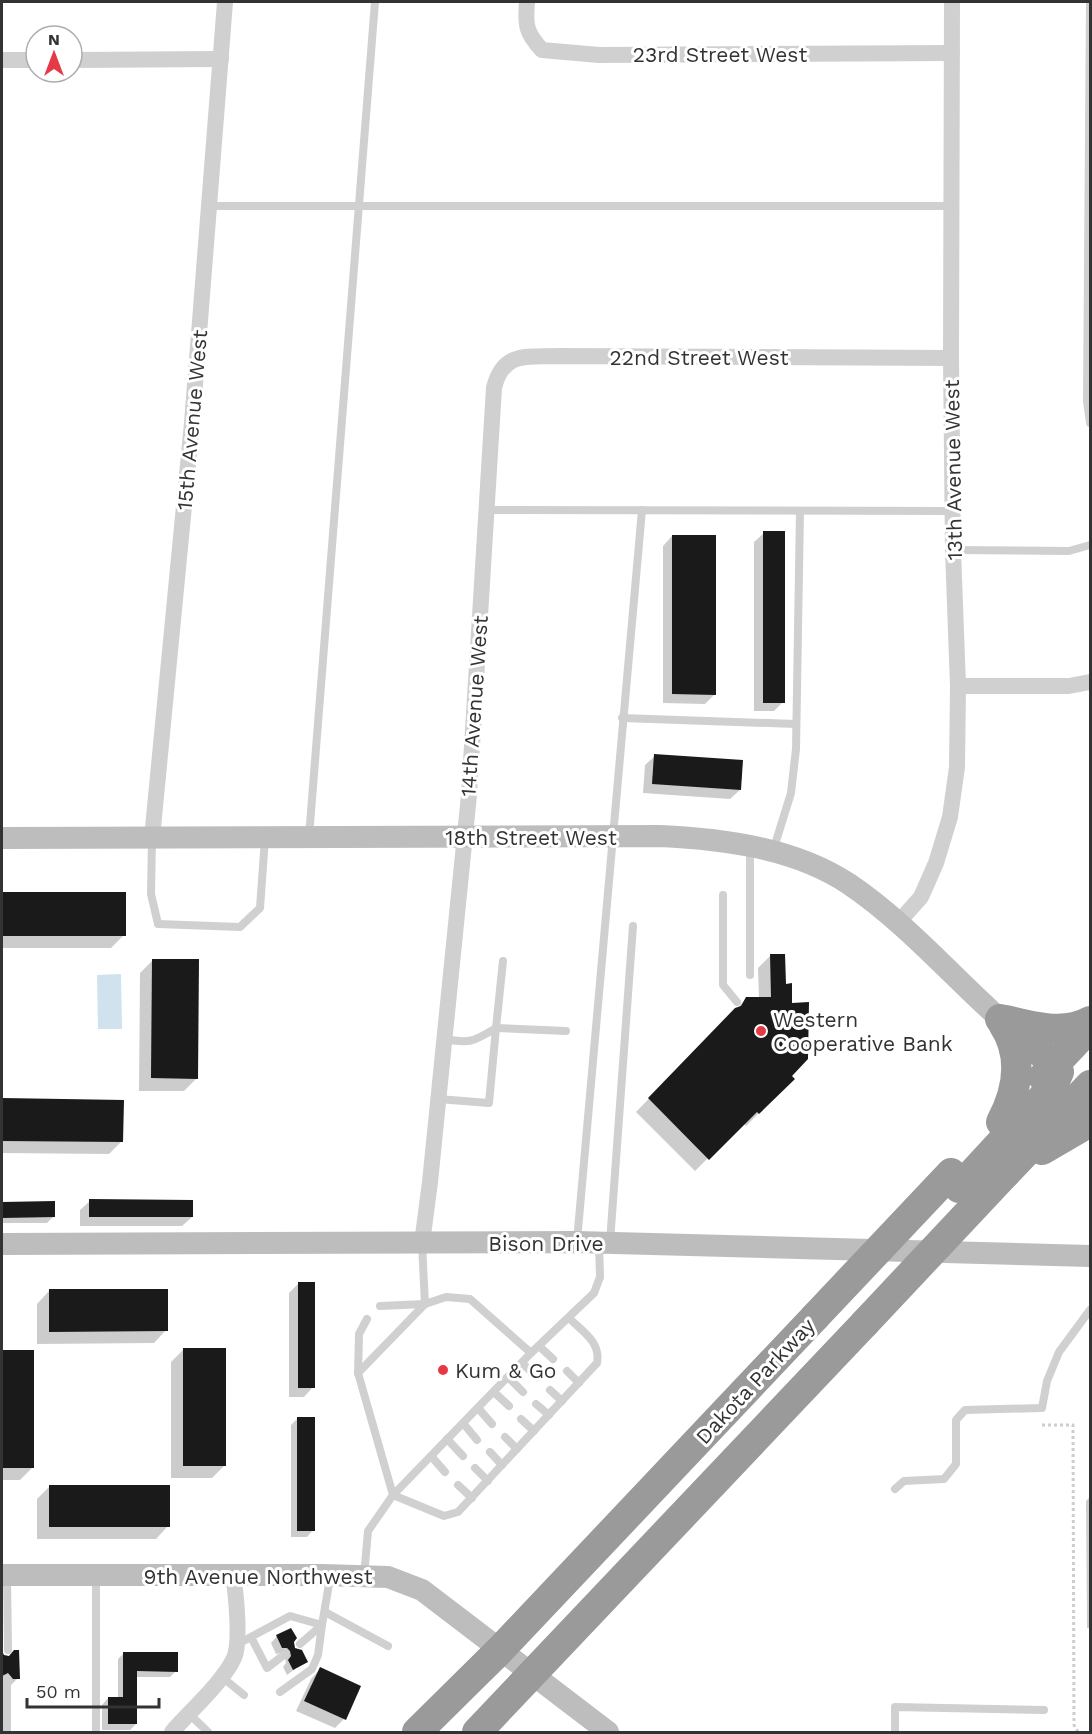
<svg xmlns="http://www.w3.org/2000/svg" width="1092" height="1734" viewBox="0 0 1092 1734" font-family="'Work Sans',sans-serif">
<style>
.water{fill:#cfe2ee}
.shadow{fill:#0003}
.building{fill:#1a1a1a}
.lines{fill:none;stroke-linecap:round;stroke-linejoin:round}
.path{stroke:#cdcdcd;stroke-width:3;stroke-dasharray:3 3;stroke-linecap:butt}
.lane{stroke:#d0d0d0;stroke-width:8}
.street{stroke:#d0d0d0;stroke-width:16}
.secondary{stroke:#bdbdbd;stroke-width:22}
.highway{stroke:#9a9a9a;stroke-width:30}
.highway-bridge{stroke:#9a9a9a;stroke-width:30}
.poi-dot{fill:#e63946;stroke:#fff;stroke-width:2}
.labels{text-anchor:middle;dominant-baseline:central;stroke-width:6;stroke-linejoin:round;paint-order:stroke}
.street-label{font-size:21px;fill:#333;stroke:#fff}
.poi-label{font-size:21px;fill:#333;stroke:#fff;text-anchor:start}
</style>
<rect width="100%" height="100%" fill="#fff"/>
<polygon class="water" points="121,974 122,1029 98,1029 97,975"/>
<g class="shadow">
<polygon points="764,533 783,702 774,711 754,711 754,542"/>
<polygon points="672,536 715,694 705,704 663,703 663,546"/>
<polygon points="655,756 740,790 730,799 643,793 645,765"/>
<polygon points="3,894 124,935 111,948 2,948"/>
<polygon points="771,955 790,1005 789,1076 793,1079 746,1126 743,1123 695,1171 636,1112 746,999 759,999 758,968"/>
<polygon points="153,960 197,1078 184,1091 139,1091 140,973"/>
<polygon points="2,1100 122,1101 122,1141 109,1154 2,1153"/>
<polygon points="90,1201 192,1217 182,1226 80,1226 80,1210"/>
<polygon points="2,1203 53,1203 53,1217 47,1223 2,1223"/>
<polygon points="298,1284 313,1387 304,1397 289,1397 289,1293"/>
<polygon points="49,1291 166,1330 154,1343 37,1344 37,1304"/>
<polygon points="184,1349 225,1465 212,1478 171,1478 171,1362"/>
<polygon points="2,1352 33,1352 33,1467 20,1480 2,1480"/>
<polygon points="297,1419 313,1530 307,1537 291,1537 291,1425"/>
<polygon points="50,1486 168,1526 156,1539 37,1539 37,1499"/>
<polygon points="1090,1497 1090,1628 1087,1628 1086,1501"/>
<polygon points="277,1636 292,1642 294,1649 306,1661 287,1675 283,1667 286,1663 285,1657 280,1653 276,1654 271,1643"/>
<polygon points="2,1653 18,1678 5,1691 2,1691"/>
<polygon points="124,1653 176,1671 170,1677 136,1677 136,1724 130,1730 102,1730 102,1705 108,1698 118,1698 118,1659"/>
<polygon points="320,1669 344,1719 335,1728 296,1711 311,1679"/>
</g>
<g class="building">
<rect x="763" y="531" width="22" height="172"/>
<polygon points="672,535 716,535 716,695 672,694"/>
<polygon points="654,754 743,760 741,790 652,784"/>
<rect x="2" y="892" width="124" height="44"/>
<polygon points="770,954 785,954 786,984 792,983 792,1003 809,1002 808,1059 792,1076 795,1079 759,1114 757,1112 709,1160 648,1098 735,1008 741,1006 746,997 771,997"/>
<polygon points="152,959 199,959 198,1079 151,1078"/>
<polygon points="2,1098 124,1100 123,1142 2,1141"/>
<polygon points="89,1199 193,1200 193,1217 89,1217"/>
<polygon points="55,1201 55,1217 2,1218 2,1202"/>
<rect x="298" y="1282" width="17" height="106"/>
<polygon points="49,1289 168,1289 168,1331 49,1332"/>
<rect x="183" y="1348" width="43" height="118"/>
<rect x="2" y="1350" width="32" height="118"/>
<rect x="297" y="1417" width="18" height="114"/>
<rect x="49" y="1485" width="121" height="42"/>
<polygon points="291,1628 297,1638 294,1642 295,1648 302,1650 308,1662 293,1670 288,1660 291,1656 290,1651 287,1648 282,1648 276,1635"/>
<polygon points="14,1650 19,1650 20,1679 13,1679 8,1673 2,1676 2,1651 4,1655 9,1656"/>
<polygon points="123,1652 178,1652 178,1672 137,1671 137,1724 108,1724 108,1697 123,1697"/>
<polygon points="320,1667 361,1686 346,1720 304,1701"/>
</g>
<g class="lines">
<polyline class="path" points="1042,1425 1073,1425 1074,1725 1078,1732"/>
<g class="lane">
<polyline points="1090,2 1087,401 1090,423"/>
<polyline points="209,206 952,206"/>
<polyline points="487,510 953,511"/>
<polyline points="953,550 1069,551 1090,545"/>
<polyline points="622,718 796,724"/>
<polyline points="309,837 375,2"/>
<polyline points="152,838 151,894 158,924 240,927 260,908 265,838"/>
<polyline points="750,847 750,975"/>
<polyline points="773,851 791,793 796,749 800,511"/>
<polyline points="723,895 723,985 737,1002"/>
<polyline points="503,961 496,1028 566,1031"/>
<path d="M438 1099 489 1103 496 1028C474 1041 471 1044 445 1039"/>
<polyline points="577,1241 642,510"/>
<polyline points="610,1242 633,926"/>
<polyline points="422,1244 425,1304 446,1297 470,1299 531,1353 594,1293 600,1277 599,1244"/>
<polyline points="425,1304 358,1373 393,1495 531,1353"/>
<polyline points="380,1306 425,1304"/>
<polyline points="539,1346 553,1359"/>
<polyline points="522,1363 537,1377"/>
<polyline points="567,1371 579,1383"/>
<polyline points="358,1373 359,1334 367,1319"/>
<polyline points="508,1377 523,1392"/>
<polyline points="550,1390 562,1401"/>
<polyline points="494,1392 509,1406"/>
<polyline points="536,1404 549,1415"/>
<polyline points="478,1408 492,1424"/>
<polyline points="521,1419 534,1431"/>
<polyline points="463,1423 477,1440"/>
<polyline points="505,1437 517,1449"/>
<polyline points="447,1439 463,1456"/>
<polyline points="490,1452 502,1465"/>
<polyline points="431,1456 445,1472"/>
<polyline points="475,1468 488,1481"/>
<polyline points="458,1485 472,1498"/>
<polyline points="895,1489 904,1481 944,1479 956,1464 956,1420 965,1410 1042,1408 1047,1381 1059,1352 1090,1310"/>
<polyline points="7,1576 8,1650"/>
<path d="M364 1576 368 1531 393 1495 444 1516 458 1512 597 1363C601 1342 583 1332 569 1318"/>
<polyline points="325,1612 388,1646"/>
<polyline points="251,1637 267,1668 285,1654"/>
<polyline points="300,1644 322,1625 330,1578"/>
<polyline points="236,1645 290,1616 322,1625 318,1655 312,1669 280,1692"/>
<polyline points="222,1677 244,1695"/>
<polyline points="7,1679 7,1732"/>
<polyline points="188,1713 208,1732"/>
<polyline points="96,1732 96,1577"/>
<polyline points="895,1732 895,1707 1044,1710"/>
</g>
<g class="street">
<path d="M527 2C525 25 526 33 542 50L599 55 952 53"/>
<polyline points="2,60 36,60"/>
<polyline points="72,60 221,59"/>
<polyline points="958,686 1069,686 1090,682"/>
<polyline points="152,838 192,423 225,2"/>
<polyline points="898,923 921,897 936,863 950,817 957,767 958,686 953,550 951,358 952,2"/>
<path d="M422 1243 430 1182 469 795 494 388C503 351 527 357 558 356L951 358"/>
<path d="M172 1732C190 1711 223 1682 234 1658 241 1643 236 1593 233 1576"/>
</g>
<g class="secondary">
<path d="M2 838 660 836C724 839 795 848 849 884 904 921 951 975 1000 1019"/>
<polyline points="2,1244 577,1242 1090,1256"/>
<polyline points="2,1575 323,1575 388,1577 422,1590 608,1732"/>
</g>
<g class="highway">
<path d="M1006 1020C1032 1027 1066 1035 1090 1021"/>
<polyline points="1043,1077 1090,1027"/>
<path d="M1001 1122C1018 1090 1024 1056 1003 1024"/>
<polyline points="1042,1150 1090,1122"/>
<polyline points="1005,1174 1090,1085"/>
<polyline points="959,1188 1044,1096 1055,1081 1059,1072 1055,1064 1000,1019"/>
<polyline points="417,1732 500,1650 815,1317"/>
<polyline points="477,1732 865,1323"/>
</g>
<g class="highway-bridge">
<polyline points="815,1317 951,1173"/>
<polyline points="865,1323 1005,1174"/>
</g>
</g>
<g class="poi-dot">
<circle cx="761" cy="1031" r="6"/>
<circle cx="443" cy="1370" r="6"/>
</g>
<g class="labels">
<g class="street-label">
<text x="720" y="54">23rd Street West</text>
<text x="699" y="357">22nd Street West</text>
<text transform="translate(192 420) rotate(-85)">15th Avenue West</text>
<text transform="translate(953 470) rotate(-91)">13th Avenue West</text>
<text transform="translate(474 706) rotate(-86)">14th Avenue West</text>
<text x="531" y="837">18th Street West</text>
<text x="546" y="1243">Bison Drive</text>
<text transform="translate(755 1381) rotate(-47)">Dakota Parkway</text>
<text x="258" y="1576">9th Avenue Northwest</text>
</g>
<g class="poi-label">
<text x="773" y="1019">Western<tspan x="773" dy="24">Cooperative Bank</tspan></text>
<text x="455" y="1370">Kum &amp; Go</text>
</g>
</g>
<rect width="1092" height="1734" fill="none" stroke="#333333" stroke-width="6"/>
<g transform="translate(54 54)"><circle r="28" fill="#ffffff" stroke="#adadad" stroke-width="1.5"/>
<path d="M0-4.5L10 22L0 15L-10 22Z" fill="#e63946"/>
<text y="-9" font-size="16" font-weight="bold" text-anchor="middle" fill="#333333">N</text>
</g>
<path d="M27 1698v9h132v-9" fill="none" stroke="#333333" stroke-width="3"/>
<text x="36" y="1698" font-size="18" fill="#333333" stroke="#ffffff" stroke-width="4.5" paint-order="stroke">50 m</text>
</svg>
